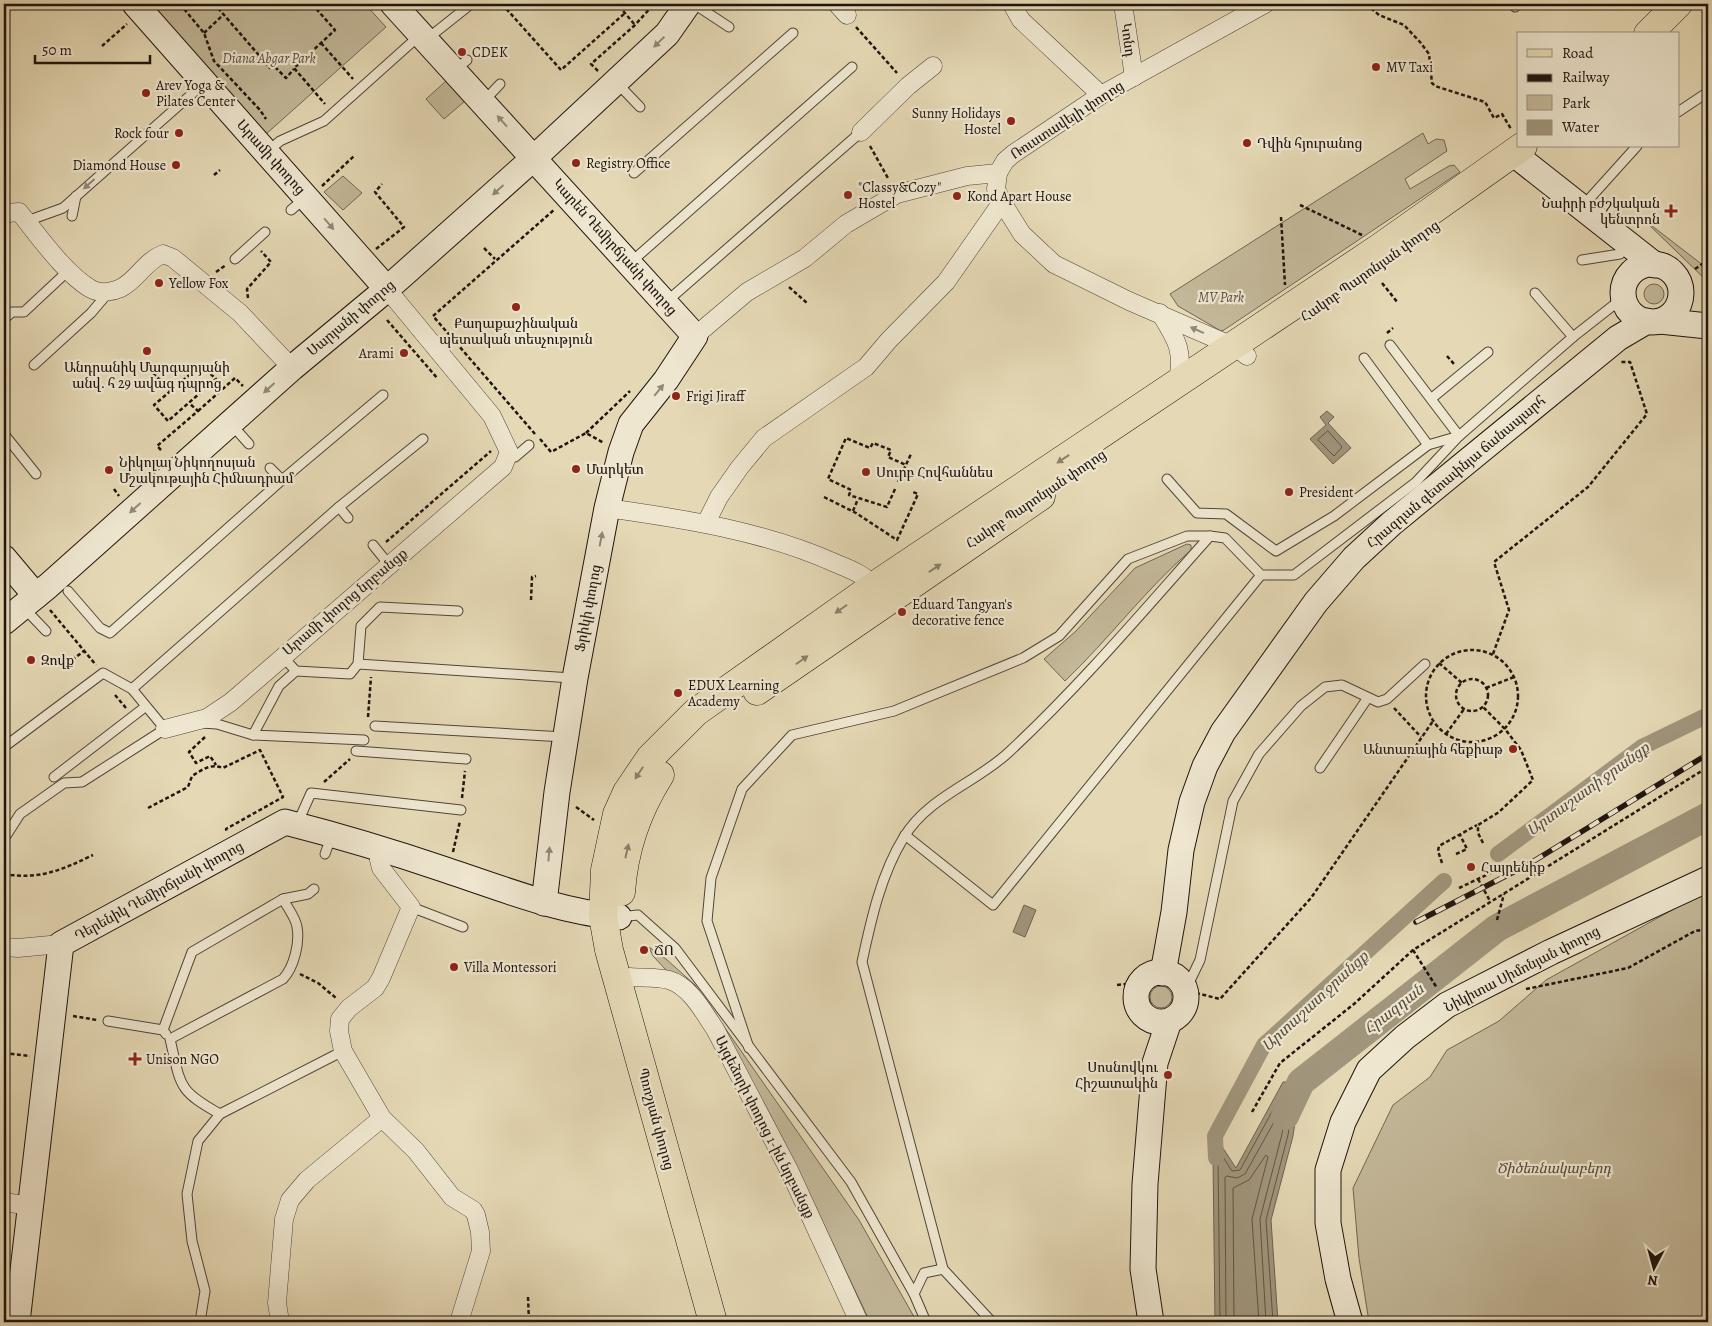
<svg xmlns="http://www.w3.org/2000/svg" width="1712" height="1326" viewBox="0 0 1712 1326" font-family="Alegreya,'Noto Serif Armenian',serif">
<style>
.green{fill:#c3b899;stroke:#706654}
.water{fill:#a1967d;stroke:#6d6251}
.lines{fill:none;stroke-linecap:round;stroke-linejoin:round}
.shore{stroke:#605546;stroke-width:1}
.canal{stroke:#a1967d;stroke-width:16}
.river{stroke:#a1967d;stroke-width:28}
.lane-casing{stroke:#504538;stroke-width:11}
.street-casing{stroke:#504538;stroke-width:19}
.secondary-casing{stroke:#1e140f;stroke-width:27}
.primary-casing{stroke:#1e140f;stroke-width:29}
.path{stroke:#1e140f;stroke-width:2.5;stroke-dasharray:4 2.5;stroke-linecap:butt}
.lane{stroke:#eee6cf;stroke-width:9}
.street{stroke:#eee6cf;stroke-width:18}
.secondary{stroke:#eee6cf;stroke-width:25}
.primary{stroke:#e5d9b5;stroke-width:28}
.rail-casing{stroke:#1e140f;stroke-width:5.5}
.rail{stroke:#eee6cf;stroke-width:4;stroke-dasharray:11;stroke-linecap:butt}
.oneway{fill:#908879}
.oneway2{fill:#8b806a}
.poi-dot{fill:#8f2418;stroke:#eee6cf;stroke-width:2}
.labels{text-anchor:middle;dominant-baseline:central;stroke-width:4.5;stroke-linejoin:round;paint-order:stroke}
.street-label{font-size:14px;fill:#1e140f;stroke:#eee6cf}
.poi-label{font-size:14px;fill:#1e140f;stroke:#eee6cf;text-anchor:start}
.park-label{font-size:14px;font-style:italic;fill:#584d3f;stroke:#eee6cf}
.water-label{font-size:15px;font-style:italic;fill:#594e40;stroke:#eee6cf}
</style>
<rect width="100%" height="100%" fill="#e5d9b5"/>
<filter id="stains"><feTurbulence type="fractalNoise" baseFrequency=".004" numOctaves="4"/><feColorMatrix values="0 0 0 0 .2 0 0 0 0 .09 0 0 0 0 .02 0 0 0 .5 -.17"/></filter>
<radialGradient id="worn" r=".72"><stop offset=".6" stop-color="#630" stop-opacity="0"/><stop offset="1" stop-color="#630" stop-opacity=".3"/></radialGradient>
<g class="green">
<polygon points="149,4 365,4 386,27 265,135"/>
<polygon points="446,81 465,101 444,119 426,99"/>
<polygon points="1423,133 1428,144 1436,139 1444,140 1447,151 1405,179 1410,189 1449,166 1454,165 1460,172 1224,330 1221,331 1178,306 1170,294"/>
<polygon points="343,176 362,193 343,210 324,192"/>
<polygon points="1643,219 1708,269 1708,282"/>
<circle cx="1654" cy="294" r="10"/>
<path d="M1187 544 1191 545V550C1145 590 1109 639 1065 681L1044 659 1076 631 1135 568Z"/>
<polygon points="1708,890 1708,1322 1369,1322 1359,1258 1353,1188 1393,1105 1430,1077 1447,1050 1499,1021 1546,980"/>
<polygon points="649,947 666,959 695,985 859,1220 917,1322 870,1322 798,1170 667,971 653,956"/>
<circle cx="1161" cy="997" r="11"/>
</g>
<g class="water">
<polygon points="1327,411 1334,417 1328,423 1351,448 1333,464 1310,439 1326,425 1320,417"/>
<polygon points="1024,905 1036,910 1025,937 1013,932"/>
<polygon points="1283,1082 1301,1082 1293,1136 1271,1220 1278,1322 1215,1322 1213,1157 1215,1136 1236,1168"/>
</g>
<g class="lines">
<g class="shore">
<polygon points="1328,431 1342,447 1334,456 1318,440"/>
<polyline points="1220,1322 1218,1158 1223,1157 1232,1171 1240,1170 1285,1088 1292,1087 1295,1090 1288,1135 1266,1220 1273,1322"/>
<polyline points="1226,1322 1225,1177 1227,1176 1237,1178 1245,1174 1283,1106 1286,1108 1282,1134 1260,1219 1266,1322"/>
<polyline points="1234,1322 1233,1188 1249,1180 1266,1155 1268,1157 1252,1219 1259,1322"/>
</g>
<g class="canal">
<polyline points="1498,854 1642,747 1708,715"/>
<polyline points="1216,1158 1215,1136 1264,1045 1444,881"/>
</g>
<polyline class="river" points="1285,1116 1301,1082 1497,928 1708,816"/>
<g class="lane-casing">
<g id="lane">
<polyline points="694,4 729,27"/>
<polyline points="1514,4 1515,7"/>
<polyline points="427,39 471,4"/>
<polyline points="455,70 467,60"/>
<polyline points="617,83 640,107"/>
<polyline points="484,101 500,84"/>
<polyline points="1678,112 1708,92"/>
<polyline points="267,152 280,141 324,121 420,35"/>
<polyline points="634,173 793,33"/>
<polyline points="1582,207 1637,146"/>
<polyline points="291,210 304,199"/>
<polyline points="72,216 76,196"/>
<polyline points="27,221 63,208 203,84"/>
<polyline points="235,259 265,232"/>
<polyline points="1582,260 1620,254"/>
<polyline points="630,263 852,67"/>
<polyline points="1535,293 1573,337"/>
<polyline points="665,303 861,132"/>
<polyline points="4,319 12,312 24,312 69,270"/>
<polyline points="1364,358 1428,445"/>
<polyline points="34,365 91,313 108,293"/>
<polyline points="1432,398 1488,352"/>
<polyline points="232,425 249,444"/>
<polyline points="4,434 36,474"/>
<polyline points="515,457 529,445"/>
<polyline points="270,468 282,480"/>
<polyline points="1167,479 1197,513 1226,514 1276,551 1334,516 1428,445 1459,436 1573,337 1624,297"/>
<polyline points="339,507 348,518"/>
<polyline points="373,545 390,566"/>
<polyline points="68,591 100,628 110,633 282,480 383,395"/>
<polyline points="23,607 46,631"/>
<polyline points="282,656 296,671 350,674 358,664 361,626 380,607 458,611"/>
<polyline points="358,664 572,678"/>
<polyline points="296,671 279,686 253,735 364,740"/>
<polyline points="202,723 217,724 253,735"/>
<polyline points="375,726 564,737"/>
<polyline points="4,747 103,673 132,689"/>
<polyline points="356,751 466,759"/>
<polyline points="1320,768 1367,699"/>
<polyline points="54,777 145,707"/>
<polyline points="298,822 311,793 461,810"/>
<polyline points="905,835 993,905 1261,575"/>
<polyline points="4,839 20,814 64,783 82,782 165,729 132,689 339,507 423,439"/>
<polyline points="325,854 331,837"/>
<polyline points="283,899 308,894 314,889"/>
<polyline points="411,907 463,927"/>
<polyline points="619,917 638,915 675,948 851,1182 914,1294 926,1322"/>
<polyline points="1185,991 1200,960 1233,801 1259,754 1301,706 1325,687 1342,685 1378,702 1387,699 1425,664"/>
<polyline points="108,1021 163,1030 166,1034"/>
<path d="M163 1030 192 952 283 899C287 907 296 918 297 927 300 943 294 967 283 979L170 1039C181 1086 177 1090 220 1114"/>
<polyline points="749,1048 707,921 711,878 742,789 792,735 894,711 1023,658 1059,636 1128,559 1187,536 1210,536"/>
<path d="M943 1269 862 962C871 920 881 874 904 837 928 797 976 783 1009 752 1081 685 1144 610 1210 536L1225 538 1261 575H1294L1416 482 1459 436 1390 345"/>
<polyline points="914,1294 924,1273 943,1269 992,1322"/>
<polyline points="4,1305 18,1307"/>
<polyline points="200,1322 205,1291 192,1241 187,1194 198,1141 220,1114 343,1051"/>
</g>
</g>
<g class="street-casing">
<g id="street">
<polyline points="837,4 847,15"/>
<polyline points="1012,4 1021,20 1101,95"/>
<polyline points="1123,4 1134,77"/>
<polyline points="861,132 908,86 933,66"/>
<polyline points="998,173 996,189 1002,202 1022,234 1054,264 1129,301 1237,348 1247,356"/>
<path d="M4 216 7 213 19 212C39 236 64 273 91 289 100 294 112 292 121 288 137 280 145 261 163 254L173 258 240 313 292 368"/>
<path d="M1160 313C1177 340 1185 352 1177 385"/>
<polyline points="695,336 747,292 805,258 846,224 897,194 967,176 998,173 1005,161 1013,154 1101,95 1265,4"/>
<path d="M607 508C685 519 763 531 835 563 849 569 864 574 874 586"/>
<polyline points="706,523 719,497 740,467 764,438 866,367 889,340 946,282 1002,202"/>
<polyline points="165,729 207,718 231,702 503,467 509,452 492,416 387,289"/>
<polyline points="383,848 379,860 381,868 411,907 381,978 375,988 349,1008 340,1019 339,1031 343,1051 382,1118 416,1151 452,1197 473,1210 476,1215 480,1232 481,1251 459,1322"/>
<polyline points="4,947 18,948 61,944"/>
<path d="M630 977C642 978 657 977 669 980 690 986 704 1013 715 1029L789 1170 859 1322"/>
<polyline points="4,1202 30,1206"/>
<polyline points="280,1322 277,1303 284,1219 290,1200 307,1180 382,1118"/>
</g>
</g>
<g class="secondary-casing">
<g id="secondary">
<polyline points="135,4 387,289"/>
<polyline points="393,4 695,336 666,380 631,424 621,452 607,508 575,678 557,792 544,903"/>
<polyline points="1514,154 1655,265"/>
<circle cx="1652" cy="293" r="29"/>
<polyline points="1660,321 1708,326"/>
<polyline points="4,558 36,596"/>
<polyline points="4,622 48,586 292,368 387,289 535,157 667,34 688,4"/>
<circle cx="1161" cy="997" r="25"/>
<polyline points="1163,973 1174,912 1181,850 1192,802 1205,766 1223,732 1316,602 1354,558 1392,523 1618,338 1647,321"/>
<path d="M17 1322 61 944 285 822C340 836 393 852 446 870 503 889 560 912 619 917"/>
<polyline points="1151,1322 1143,1269 1145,1184 1155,1063 1169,1021"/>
<polyline points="1350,1322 1338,1279 1328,1223 1328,1170 1343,1122 1369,1070 1405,1037 1447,1005 1551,952 1708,879"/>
</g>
</g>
<g class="primary-casing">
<g id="primary">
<polyline points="1648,34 1678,4"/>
<polyline points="757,691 1041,496"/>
<path d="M621 892C624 849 637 811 660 775"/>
<polyline points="713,1322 609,950 603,916 605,870 617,814 627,792 650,758 696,712 874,586 1379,248 1523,146"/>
</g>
</g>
<g class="path">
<polyline points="180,4 204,33 214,61 260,110 266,119"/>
<polyline points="223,4 218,8 270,68 275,67 286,78 294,69"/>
<polyline points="312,4 335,30 294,68 325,104"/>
<polyline points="502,4 561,70 625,13"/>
<polyline points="1366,4 1379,15 1404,25 1420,42 1429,54 1432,83 1435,86 1485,102 1494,118 1502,114 1511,129"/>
<polyline points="619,6 635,25"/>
<polyline points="856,27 897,73"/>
<polyline points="204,33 224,14"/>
<polyline points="321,43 353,79"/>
<polyline points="102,46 127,24"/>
<polyline points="598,71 591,64 635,25 654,4"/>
<polyline points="870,146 889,180"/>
<polyline points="214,175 220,170"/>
<polyline points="322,186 354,156"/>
<polyline points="1300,205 1362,235"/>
<polyline points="1281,217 1285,285"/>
<polyline points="484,248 495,259"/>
<polyline points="376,249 404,227 375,192 382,184"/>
<polyline points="1695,269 1708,260"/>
<polyline points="216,272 226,265"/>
<polyline points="1382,283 1398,303"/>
<polyline points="789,287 807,303"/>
<polyline points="248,298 247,289 271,262 261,251"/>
<polyline points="387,320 438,379"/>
<polyline points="1387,333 1393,328"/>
<polyline points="1447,356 1454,364"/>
<polygon points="201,365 216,379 168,421 154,405"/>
<polyline points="153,373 171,391"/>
<polyline points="198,411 235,378 243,386"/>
<polyline points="586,433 630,391"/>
<polyline points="535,434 433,316 555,209"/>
<polyline points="540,439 551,452 586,433 604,443"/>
<polyline points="161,450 157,446 198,411 189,403"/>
<polyline points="898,482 911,454"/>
<polyline points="114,489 119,496"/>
<polyline points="895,489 887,507 849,495 851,490 828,479 846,438 870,448 873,443 891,450 888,457 906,465"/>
<polyline points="824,497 856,513 897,540 918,494 913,492"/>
<polyline points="853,511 858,499"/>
<polyline points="386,542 491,451"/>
<polyline points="531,600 532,577 536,576"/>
<polyline points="50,610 96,665"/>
<circle cx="1472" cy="696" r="46"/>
<polyline points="1493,654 1509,610 1494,562 1588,487 1647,414 1630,362 1621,362"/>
<polyline points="72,660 84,651"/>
<polyline points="1439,663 1462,683"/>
<circle cx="1472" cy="695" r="16"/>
<polyline points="1486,688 1514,677"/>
<polyline points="115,695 126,708"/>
<polyline points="1394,708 1421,737"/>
<polyline points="368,717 371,677"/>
<polyline points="1446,734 1464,709"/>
<polyline points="205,737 189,752 196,763 210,756 216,765"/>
<polyline points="324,782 350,759"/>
<polyline points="462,798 465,771"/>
<polyline points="576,807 594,820"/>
<path d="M148 808 188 787 192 776C202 770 210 763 223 768L260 750 283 797 226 829 227 832"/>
<polyline points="1483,843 1478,833 1478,825 1499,812 1533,780 1521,750 1505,729 1483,707"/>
<polyline points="453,852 460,821"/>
<polyline points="1456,854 1467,849 1460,835"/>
<polyline points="1442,863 1438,851 1439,846 1477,825"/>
<path d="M4 874C39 880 62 870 93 855"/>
<polyline points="1478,879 1490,901"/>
<polyline points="1459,888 1495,871"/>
<polyline points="1497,920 1504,894"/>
<polyline points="1413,950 1437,988"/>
<polyline points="300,974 318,983 336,998"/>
<polyline points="1117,985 1127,984 1144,968"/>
<polyline points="1526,989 1628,968 1695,931 1708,929"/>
<polyline points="1196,993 1220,999 1311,898 1433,721"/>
<polyline points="73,1016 97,1020"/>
<polyline points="4,1053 30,1056"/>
<polyline points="1252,1112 1280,1063 1354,1004 1413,950 1708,767"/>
<polyline points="528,1297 529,1322"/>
</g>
<use href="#lane" class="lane"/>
<use href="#street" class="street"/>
<use href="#secondary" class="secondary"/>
<use href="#primary" class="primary"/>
<g class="rail-casing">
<polyline id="rail" points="1416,922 1529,864 1708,754"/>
</g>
<use href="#rail" class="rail"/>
</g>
<defs><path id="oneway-solid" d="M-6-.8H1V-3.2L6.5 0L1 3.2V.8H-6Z" transform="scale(1.25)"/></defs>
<g class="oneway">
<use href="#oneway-solid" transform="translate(659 42) rotate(136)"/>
<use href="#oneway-solid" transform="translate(502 121) rotate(-132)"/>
<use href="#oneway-solid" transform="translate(89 184) rotate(138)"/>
<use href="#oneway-solid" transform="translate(498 190) rotate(138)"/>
<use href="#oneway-solid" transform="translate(329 224) rotate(49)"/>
<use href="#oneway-solid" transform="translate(1197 330) rotate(-156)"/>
<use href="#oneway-solid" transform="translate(269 388) rotate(138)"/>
<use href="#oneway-solid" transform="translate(659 390) rotate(-51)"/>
<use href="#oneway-solid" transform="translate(135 508) rotate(138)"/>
<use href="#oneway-solid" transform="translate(601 539) rotate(-79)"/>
<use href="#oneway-solid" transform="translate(549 854) rotate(-85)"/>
</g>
<g class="oneway2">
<use href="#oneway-solid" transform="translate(1063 459) rotate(147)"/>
<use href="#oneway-solid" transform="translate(935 568) rotate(-34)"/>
<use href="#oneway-solid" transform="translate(841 609) rotate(145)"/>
<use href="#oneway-solid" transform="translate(802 660) rotate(-35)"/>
<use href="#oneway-solid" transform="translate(639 773) rotate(123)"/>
<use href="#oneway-solid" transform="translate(627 851) rotate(-77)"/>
</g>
<g class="poi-dot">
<circle cx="462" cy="52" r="5"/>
<circle cx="1376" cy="67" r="5"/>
<circle cx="146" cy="93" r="5"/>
<circle cx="1011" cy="121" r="5"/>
<circle cx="179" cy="133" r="5"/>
<circle cx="1247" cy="143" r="5"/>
<circle cx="576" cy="163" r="5"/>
<circle cx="176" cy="165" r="5"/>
<circle cx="848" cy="195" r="5"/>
<circle cx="957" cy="196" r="5"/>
<path d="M1668.5 203.5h5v5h5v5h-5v5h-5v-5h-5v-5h5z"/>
<circle cx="159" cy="283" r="5"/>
<circle cx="516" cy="307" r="5"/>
<circle cx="147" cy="351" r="5"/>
<circle cx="404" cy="353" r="5"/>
<circle cx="676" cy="396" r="5"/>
<circle cx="576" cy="469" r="5"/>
<circle cx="109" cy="470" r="5"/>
<circle cx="866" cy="472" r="5"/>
<circle cx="1289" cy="492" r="5"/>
<circle cx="902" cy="612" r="5"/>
<circle cx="31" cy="660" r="5"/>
<circle cx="678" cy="693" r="5"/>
<circle cx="1513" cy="749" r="5"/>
<circle cx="1471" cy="867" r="5"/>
<circle cx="644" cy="950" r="5"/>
<circle cx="454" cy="967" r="5"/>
<path d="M132.5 1051.5h5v5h5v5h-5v5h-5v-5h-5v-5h5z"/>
<circle cx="1168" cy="1075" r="5"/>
</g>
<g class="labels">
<g class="street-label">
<text transform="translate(1128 40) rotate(82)">Կոնդ</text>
<text transform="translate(1067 120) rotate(-33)">Ռուստավելի փողոց</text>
<text transform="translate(271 157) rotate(48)">Արամի փողոց</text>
<text transform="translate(615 247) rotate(48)">Կարեն Դեմիրճյանի փողոց</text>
<text transform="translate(1370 271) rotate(-35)">Հակոբ Պարոնյան փողոց</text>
<text transform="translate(351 318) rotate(-40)">Սարյանի փողոց</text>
<text transform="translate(1456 472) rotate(-40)">Հրազդան գետափնյա ճանապարհ</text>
<text transform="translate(1036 499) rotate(-34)">Հակոբ Պարոնյան փողոց</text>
<text transform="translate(345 602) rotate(-40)">Արամի փողոց նրբանցք</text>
<text transform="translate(588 608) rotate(-79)">Ֆրիկի փողոց</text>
<text transform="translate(159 891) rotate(-29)">Դերենիկ Դեմիրճյանի փողոց</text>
<text transform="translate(1522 969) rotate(-27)">Նիկիտա Սիմոնյան փողոց</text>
<text transform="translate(656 1119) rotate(75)">Պռոշյան փողոց</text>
<text transform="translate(765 1127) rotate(63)">Այգեձորի փողոց 1-ին նրբանցք</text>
</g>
<g class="poi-label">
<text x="472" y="52">CDEK</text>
<text x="1386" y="67">MV Taxi</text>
<text x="156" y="85">Arev Yoga &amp;<tspan x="156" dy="16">Pilates Center</tspan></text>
<text x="1001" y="113" text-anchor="end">Sunny Holidays<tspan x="1001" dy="16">Hostel</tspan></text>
<text x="169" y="133" text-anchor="end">Rock four</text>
<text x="1257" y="143">Դվին հյուրանոց</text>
<text x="586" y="163">Registry Office</text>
<text x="166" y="165" text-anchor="end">Diamond House</text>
<text x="858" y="187">"Classy&amp;Cozy"<tspan x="858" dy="16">Hostel</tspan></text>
<text x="967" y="196">Kond Apart House</text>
<text x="1660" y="203" text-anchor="end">Նաիրի բժշկական<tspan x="1660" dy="16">կենտրոն</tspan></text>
<text x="169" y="283">Yellow Fox</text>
<text x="516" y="323" text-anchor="middle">Քաղաքաշինական<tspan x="516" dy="16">պետական տեսչություն</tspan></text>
<text x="394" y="353" text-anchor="end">Arami</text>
<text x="147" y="367" text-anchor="middle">Անդրանիկ Մարգարյանի<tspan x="147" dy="16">անվ. հ 29 ավագ դպրոց</tspan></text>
<text x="686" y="396">Frigi Jiraff</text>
<text x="119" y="462">Նիկոլայ Նիկողոսյան<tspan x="119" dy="16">Մշակութային Հիմնադրամ</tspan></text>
<text x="586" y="469">Մարկետ</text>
<text x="876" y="472">Սուրբ Հովհաննես</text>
<text x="1299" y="492">President</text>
<text x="912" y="604">Eduard Tangyan's<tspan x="912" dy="16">decorative fence</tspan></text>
<text x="41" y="660">Զովք</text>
<text x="688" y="685">EDUX Learning<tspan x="688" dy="16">Academy</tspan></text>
<text x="1503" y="749" text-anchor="end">Անտառային հեքիաթ</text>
<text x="1481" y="867">Հայրենիք</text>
<text x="654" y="950">ՃՈ</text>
<text x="464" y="967">Villa Montessori</text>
<text x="146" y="1059">Unison NGO</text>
<text x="1158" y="1067" text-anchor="end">Սոսնովկու<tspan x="1158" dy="16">Հիշատակին</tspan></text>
</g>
<g class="park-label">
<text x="269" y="58">Diana Abgar Park</text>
<text x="1221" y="297">MV Park</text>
<text x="1554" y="1168">Ծիծեռնակաբերդ</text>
</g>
<g class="water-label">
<text transform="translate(1588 789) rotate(-36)">Արտաշատի ջրանցք</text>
<text transform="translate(1315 1001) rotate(-43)">Արտաշատ ջրանցք</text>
<text transform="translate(1394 1009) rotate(-38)">Հրազդան</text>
</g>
</g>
<rect width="1712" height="1326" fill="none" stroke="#e5d9b5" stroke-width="20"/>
<rect x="5" y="5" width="1702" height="1316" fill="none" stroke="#1e140f" stroke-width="2.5"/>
<rect x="10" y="10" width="1692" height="1306" fill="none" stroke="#1e140f"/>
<rect x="1517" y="32" width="162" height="115" fill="#eee6cf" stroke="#9b9282"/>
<rect x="1527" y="49" width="25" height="8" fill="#e5d9b5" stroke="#9b9282"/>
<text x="1562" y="58" font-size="15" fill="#1e140f">Road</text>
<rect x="1527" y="74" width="25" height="8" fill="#1e140f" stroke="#9b9282"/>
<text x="1562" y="82" font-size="15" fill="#1e140f">Railway</text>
<rect x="1527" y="95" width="25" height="15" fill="#c3b899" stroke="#9b9282"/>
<text x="1562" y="108" font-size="15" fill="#1e140f">Park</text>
<rect x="1527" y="120" width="25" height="15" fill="#a1967d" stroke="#9b9282"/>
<text x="1562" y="132" font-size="15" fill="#1e140f">Water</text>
<g transform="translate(1654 1268) rotate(186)" stroke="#eee6cf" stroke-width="4" paint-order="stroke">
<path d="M0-4L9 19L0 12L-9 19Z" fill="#1e140f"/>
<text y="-8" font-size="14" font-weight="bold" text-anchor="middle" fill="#1e140f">N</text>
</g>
<path d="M35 55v8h115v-8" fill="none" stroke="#1e140f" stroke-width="2.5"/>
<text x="42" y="55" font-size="15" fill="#1e140f" stroke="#eee6cf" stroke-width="4" paint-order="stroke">50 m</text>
<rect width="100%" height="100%" filter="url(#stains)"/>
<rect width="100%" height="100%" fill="url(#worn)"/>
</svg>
